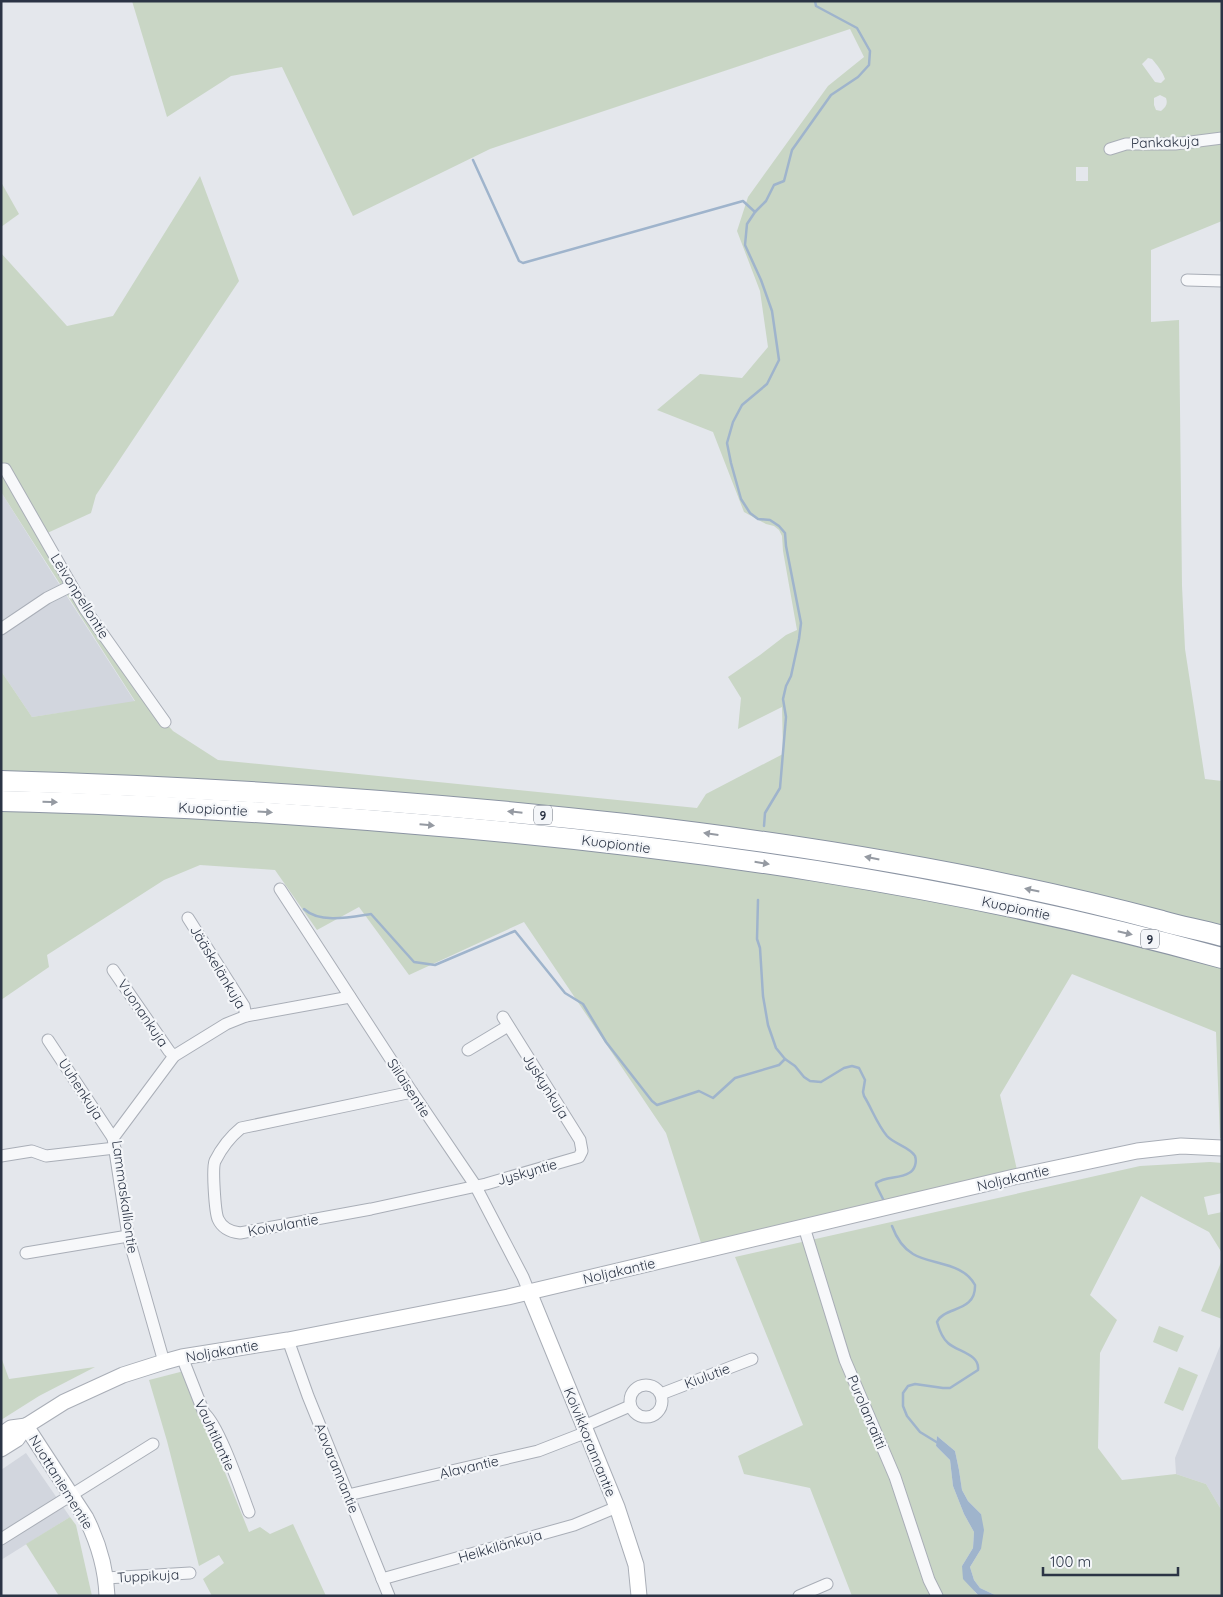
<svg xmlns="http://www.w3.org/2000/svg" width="1223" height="1597" viewBox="0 0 1223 1597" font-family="Quicksand,sans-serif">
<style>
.built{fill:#d2d6de}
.green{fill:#c9d6c5;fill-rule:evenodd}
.water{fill:#9fb4cc}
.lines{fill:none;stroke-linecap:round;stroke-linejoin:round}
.stream{stroke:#9fb4cc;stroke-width:2.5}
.street-casing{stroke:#a9aeb7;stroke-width:13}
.secondary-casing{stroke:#a9aeb7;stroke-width:17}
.highway-casing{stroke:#8b94a3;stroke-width:22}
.street{stroke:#f7f8fa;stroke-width:11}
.secondary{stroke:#fff;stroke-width:15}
.highway{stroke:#fff;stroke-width:20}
.oneway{fill:#959aa2}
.labels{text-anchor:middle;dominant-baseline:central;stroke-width:4.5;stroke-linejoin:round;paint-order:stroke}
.shield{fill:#f4f6f9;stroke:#676e7b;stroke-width:1}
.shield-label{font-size:12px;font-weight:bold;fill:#2b3445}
.street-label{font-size:14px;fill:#2b3445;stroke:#f4f6f9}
</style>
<rect width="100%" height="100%" fill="#e4e7ec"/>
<g class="built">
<polygon points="1,492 59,584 135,702 32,717 1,671"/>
<polygon points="1222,1341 1222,1511 1206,1484 1176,1474 1175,1458"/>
<polygon points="26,1453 70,1517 1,1560 1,1470"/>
</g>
<g class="green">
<path d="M132 1H1222V221L1151 250V322L1179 320 1182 586 1185 649 1205 779 1222 781V1138H1220L1216 1032 1072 974 1000 1095 1017 1170 701 1243 666 1133 524 922 409 975 359 907 317 930 275 870 200 865 164 880 47 955 49 967 1 1000V671L32 717 135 701 1 492V253L67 326 113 316 200 176 239 281 96 495 91 513 43 535 165 722 173 731 218 760 697 808 706 794 783 754 782 707 738 729 741 698 728 677 760 655 786 635 797 630 783 551 782 536 779 530 774 526 766 524 744 512 713 432 657 410 700 374 742 378 768 347 760 291 737 231 748 197 828 86 864 57 850 29 490 149 353 216 282 67 231 76 167 117ZM1148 58 1152 59C1157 65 1163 72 1165 79L1161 83 1155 82 1142 64ZM1160 95 1166 98C1168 104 1166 107 1161 111L1156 110 1154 105V98ZM1076 167H1088V181H1076Z"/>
<polygon points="1,182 19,214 1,227"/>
<polygon points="1210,1162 1222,1163 1222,1193 1204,1197 1208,1215 1222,1212 1222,1253 1209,1232 1141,1196 1090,1295 1117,1320 1100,1353 1098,1448 1122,1480 1176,1474 1206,1484 1222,1511 1222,1596 997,1596 980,1588 974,1580 970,1567 981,1549 981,1514 968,1501 962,1490 959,1470 955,1451 937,1436 936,1446 950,1460 953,1486 964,1514 974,1532 973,1548 962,1566 975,1592 979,1596 852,1596 810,1488 744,1474 738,1456 803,1425 735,1257 1140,1166"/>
<polygon points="1222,1260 1222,1319 1201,1311"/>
<polygon points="1159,1326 1184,1336 1177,1352 1153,1342"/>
<polygon points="1,1357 9,1379 95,1367 39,1396 1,1420"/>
<polygon points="1179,1367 1198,1375 1183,1411 1164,1403"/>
<polygon points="184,1371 249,1532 260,1527 270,1534 293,1524 326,1596 212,1596 203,1579 224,1563 219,1555 199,1566 167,1441 149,1380"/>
<polygon points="70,1517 76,1525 92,1596 59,1596 26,1544"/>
</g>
<polygon class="water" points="937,1436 955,1451 959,1470 962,1490 968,1501 981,1514 984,1530 981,1549 970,1567 974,1580 980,1588 997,1596 979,1596 963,1579 962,1566 973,1548 974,1532 964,1514 953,1486 950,1460 936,1446"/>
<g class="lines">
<g class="stream">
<polyline points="473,160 519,261 523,263 743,201 755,212"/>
<polyline points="764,826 765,813 780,788 786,717 783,699 786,686 791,676 799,639 801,623 786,546 785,533 779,526 770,520 758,519 750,513 741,499 731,463 727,443 733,422 742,405 767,384 779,360 772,311 761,280 745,245 747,224 755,212 766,201 774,185 784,181 792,150 831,95 858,77 869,65 870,51 857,28 816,6 815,1"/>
<path d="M758 900 757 939 760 948 763 996 768 1025 776 1048 785 1059 795 1066 804 1077 810 1081 821 1082 844 1068 852 1066 859 1068 865 1080 863 1092 864 1096C872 1109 877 1124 887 1136 894 1144 910 1147 915 1156 917 1162 915 1170 909 1173 899 1179 886 1176 876 1183V1185L883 1199"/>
<path d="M304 909C320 924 351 917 371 914L414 962 435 965 515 931 565 993 583 1004 606 1042 652 1101 657 1105 699 1091 713 1098 735 1078 779 1065 785 1059"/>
<path d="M892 1226C896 1237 903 1248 913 1254 931 1265 963 1262 975 1285 976 1313 944 1306 937 1322 939 1329 942 1338 948 1343 958 1352 980 1354 978 1370L950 1388H943L915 1384 908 1386 903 1393V1406L907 1416 920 1432 938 1443"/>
</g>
<g class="street-casing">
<g id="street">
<polyline points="1110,149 1126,144 1175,144 1222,138"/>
<polyline points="1187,280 1222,281"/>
<polyline points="1,469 5,469 85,609 165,722"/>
<polyline points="1,629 47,598 71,586"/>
<polyline points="280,889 412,1092 475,1185 523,1277 529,1292"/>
<polyline points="188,918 244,1006 246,1016"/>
<polyline points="113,970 169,1051 174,1056"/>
<polyline points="48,1040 113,1138"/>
<polyline points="468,1050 508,1026"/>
<path d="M412 1092 241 1128C230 1137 221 1149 215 1161 212 1168 215 1212 218 1219 222 1228 231 1232 240 1233L371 1209 486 1184 579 1157 582 1151 580 1140 503 1017"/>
<polyline points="1,1156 32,1151 46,1156 115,1148"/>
<polyline points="804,1227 845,1360 895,1477 929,1580 937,1596"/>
<polyline points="26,1253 128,1236"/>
<polyline points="288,1340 308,1396 389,1596"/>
<path d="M182 1357 204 1413C219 1425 241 1491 249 1512"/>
<polyline points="164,1362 128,1236 113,1138 174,1056 226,1024 246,1016 350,997"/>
<circle cx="646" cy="1401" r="16"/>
<polyline points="661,1394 752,1359"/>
<polyline points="584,1426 630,1406"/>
<polyline points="348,1495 538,1451 587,1432"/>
<polyline points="1,1539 153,1444"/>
<polyline points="106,1578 190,1573"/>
<polyline points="382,1579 574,1525 617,1507"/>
<polyline points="799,1596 827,1584"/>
</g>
</g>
<g class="secondary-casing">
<g id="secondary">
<polyline points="529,1292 617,1507 636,1565 639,1596"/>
<path d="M26 1426 86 1518C98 1542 106 1568 107 1596"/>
<polyline points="1,1435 11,1428 26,1426"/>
<polyline points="1,1449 17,1439 26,1426 64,1402 123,1375 164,1362 182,1357 288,1340 508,1297 1014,1177 1137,1151 1181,1146 1222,1148"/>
</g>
</g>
<g class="highway-casing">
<g id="highway">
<path d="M1 781C210 787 418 801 625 824 806 845 986 874 1162 921 1182 927 1202 930 1222 936"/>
<path d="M1 801C136 804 270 812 404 823 679 845 955 884 1222 958"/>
</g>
</g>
<use href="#street" class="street"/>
<use href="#secondary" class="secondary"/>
<use href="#highway" class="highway"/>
</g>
<defs><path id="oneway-solid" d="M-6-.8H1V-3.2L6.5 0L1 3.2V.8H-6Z" transform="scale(1.25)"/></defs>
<g class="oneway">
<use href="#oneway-solid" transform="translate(50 802) rotate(2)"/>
<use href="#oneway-solid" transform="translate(265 812) rotate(4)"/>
<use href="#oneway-solid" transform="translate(515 812) rotate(-174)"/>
<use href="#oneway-solid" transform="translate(427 825) rotate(5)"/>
<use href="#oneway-solid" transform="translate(711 834) rotate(-172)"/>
<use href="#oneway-solid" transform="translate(872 858) rotate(-169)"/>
<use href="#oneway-solid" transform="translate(762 863) rotate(9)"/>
<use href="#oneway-solid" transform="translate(1032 890) rotate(-168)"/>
<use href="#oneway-solid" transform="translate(1125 933) rotate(13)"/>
</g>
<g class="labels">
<g class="shield">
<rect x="534" y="805.5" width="18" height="19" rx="4"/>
<rect x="1141" y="929.5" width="18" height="19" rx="4"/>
</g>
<g class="shield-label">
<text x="543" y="815">9</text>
<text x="1150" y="939">9</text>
</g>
<g class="street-label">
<text transform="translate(1165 142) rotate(-2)">Pankakuja</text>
<text transform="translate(80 596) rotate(58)">Leivonpellontie</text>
<text transform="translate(213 809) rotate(3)">Kuopiontie</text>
<text transform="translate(616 844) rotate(7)">Kuopiontie</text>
<text transform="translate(1016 908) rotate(12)">Kuopiontie</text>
<text transform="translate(218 967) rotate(59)">Jääskelänkuja</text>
<text transform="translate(143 1013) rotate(56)">Vuonankuja</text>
<text transform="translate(546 1086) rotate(58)">Jyskynkuja</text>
<text transform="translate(409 1088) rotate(57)">Siilaisentie</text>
<text transform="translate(81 1089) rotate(57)">Uuhenkuja</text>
<text transform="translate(527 1172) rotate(-16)">Jyskyntie</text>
<text transform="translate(1013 1178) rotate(-13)">Noljakantie</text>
<text transform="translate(125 1197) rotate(82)">Lammaskalliontie</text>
<text transform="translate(283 1225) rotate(-10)">Koivulantie</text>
<text transform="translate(619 1271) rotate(-13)">Noljakantie</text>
<text transform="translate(222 1351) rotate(-10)">Noljakantie</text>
<text transform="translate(707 1376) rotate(-21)">Kiulutie</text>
<text transform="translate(867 1412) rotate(67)">Purolanraitti</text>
<text transform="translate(215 1435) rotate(65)">Vauhtilantie</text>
<text transform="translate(590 1442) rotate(68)">Koivikkorannantie</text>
<text transform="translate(469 1467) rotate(-13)">Alavantie</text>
<text transform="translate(337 1468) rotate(68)">Aavarannantie</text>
<text transform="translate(61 1482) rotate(58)">Nuottaniementie</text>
<text transform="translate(500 1546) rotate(-16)">Heikkilänkuja</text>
<text transform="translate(148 1576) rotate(-3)">Tuppikuja</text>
</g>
</g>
<rect width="1223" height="1597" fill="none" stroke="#2b3445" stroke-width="5"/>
<path d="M1043 1567v8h135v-8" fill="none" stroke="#2b3445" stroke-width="2.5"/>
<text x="1050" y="1567" font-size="15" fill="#2b3445" stroke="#f4f6f9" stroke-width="4" paint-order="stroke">100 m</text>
</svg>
